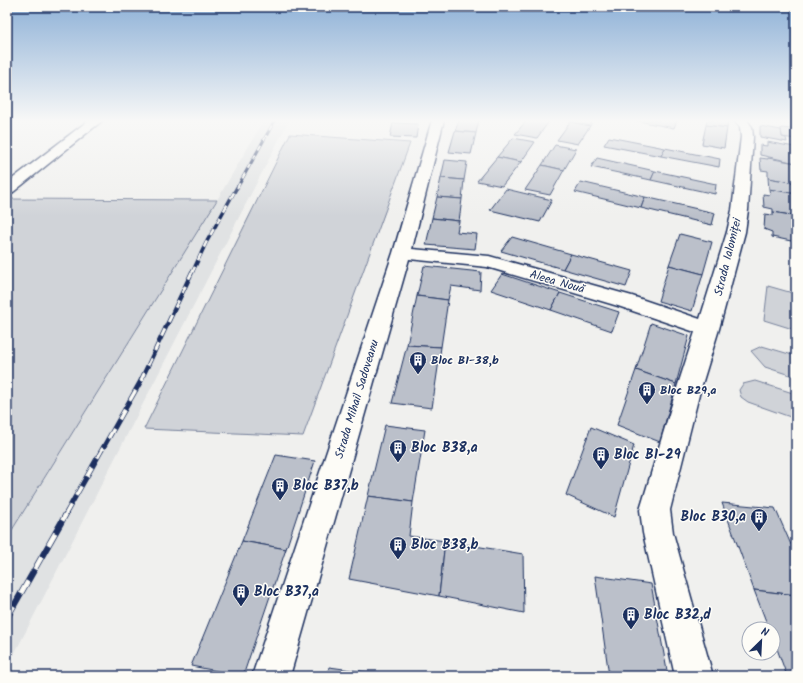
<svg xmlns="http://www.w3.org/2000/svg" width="803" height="683" viewBox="0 0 803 683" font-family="Kalam,sans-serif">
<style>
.built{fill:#e0e2e3}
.green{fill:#d0d3d8;stroke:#76819b}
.building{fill:#bbc0ca;stroke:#1b2f5e}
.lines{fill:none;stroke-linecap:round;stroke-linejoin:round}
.street-casing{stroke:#1b2f5e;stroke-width:3}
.highway-casing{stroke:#1b2f5e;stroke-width:3}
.street{fill:#fdfcf7;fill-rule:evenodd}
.highway{fill:#fdfcf7;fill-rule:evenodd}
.rail-far4-casing{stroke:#1b2f5e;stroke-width:3}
.rail-far3-casing{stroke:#1b2f5e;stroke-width:3.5}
.rail-far2-casing{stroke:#1b2f5e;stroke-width:4.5}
.rail-far1-casing{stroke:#1b2f5e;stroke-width:5}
.rail-casing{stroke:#1b2f5e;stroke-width:6}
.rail-far4{stroke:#fdfcf7;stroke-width:2;stroke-dasharray:5.5;stroke-linecap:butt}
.rail-far3{stroke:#fdfcf7;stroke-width:2.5;stroke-dasharray:7;stroke-linecap:butt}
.rail-far2{stroke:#fdfcf7;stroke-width:3;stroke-dasharray:8;stroke-linecap:butt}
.rail-far1{stroke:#fdfcf7;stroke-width:3.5;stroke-dasharray:11;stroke-linecap:butt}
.rail{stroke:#fdfcf7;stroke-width:4.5;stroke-dasharray:14;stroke-linecap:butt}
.labels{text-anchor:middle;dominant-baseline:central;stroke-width:3;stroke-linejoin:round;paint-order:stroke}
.street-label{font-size:12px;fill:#1b2f5e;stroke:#fdfcf7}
.poi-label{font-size:12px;font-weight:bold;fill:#1b2f5e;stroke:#fdfcf7;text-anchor:start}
.near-poi-label{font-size:14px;font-weight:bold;fill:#1b2f5e;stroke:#fdfcf7;text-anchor:start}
</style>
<rect width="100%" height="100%" fill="#f0f0ee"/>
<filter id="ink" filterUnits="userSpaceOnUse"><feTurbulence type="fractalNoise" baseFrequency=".025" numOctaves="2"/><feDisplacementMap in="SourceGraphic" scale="8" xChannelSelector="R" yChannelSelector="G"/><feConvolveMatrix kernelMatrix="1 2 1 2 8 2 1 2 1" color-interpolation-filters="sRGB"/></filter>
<g filter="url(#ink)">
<polygon class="built" points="264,120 289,120 7,668 7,538 217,200"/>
<g class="green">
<polygon points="290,134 410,143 303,436 144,429"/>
<polygon points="7,199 217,200 7,538"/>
<polygon points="768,286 796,294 796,330 764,320"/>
<polygon points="762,346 796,356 796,377 765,367 751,351"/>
<polygon points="755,381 796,394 796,419 748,402 741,397 739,390 743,384"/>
</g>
<g class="building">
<polygon points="459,120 479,120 476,133 455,131"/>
<polygon points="527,120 550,120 537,138 515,134"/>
<polygon points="571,120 593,120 590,126 570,122"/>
<polygon points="633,120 677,120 674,128"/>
<polygon points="707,120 728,120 727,128 706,125"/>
<polygon points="570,122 590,126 578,144 557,140"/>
<polygon points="393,123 418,124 416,138 390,137"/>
<polygon points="706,125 727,128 724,148 702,144"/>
<polygon points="791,125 796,125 796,139 782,137 781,128 792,129"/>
<polygon points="760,126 781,130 782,137 786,138 787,142 760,137"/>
<polygon points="455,131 476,133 471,154 449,152"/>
<polygon points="609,137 665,148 661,156 604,145"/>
<polygon points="513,138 535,142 521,162 497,157"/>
<polygon points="767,142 795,147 796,149 796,163 760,155 760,145 767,146"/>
<polygon points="555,145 576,149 564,170 542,165"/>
<polygon points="665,148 720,159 719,167 661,156"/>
<polygon points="497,157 521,162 502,186 477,181"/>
<polygon points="597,158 655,171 651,180 591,167"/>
<polygon points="760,158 768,159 768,158 796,163 796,183 768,178 768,171 761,170"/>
<polygon points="445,160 467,162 464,180 441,178"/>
<polygon points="542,165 564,170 550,195 525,190"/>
<polygon points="655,171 716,184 715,194 651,180"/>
<polygon points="441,178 464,180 462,199 437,197"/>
<polygon points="768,178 796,183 796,194 769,189"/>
<polygon points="581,182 645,197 641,208 575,192"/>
<polygon points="506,189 552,200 540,222 490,210"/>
<polygon points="769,189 796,194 796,216 773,212 773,209 764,207 763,194 770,195"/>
<polygon points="437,197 462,199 459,221 432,218"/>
<polygon points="645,197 715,213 712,225 641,208"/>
<polygon points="773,212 796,216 796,242 772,237 772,232 764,229 765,214 773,215"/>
<polygon points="432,218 459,221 457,232 477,234 475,249 426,245"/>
<polygon points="680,234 712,242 703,274 669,265"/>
<polygon points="512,237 571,254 563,269 501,251"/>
<polygon points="571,254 632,271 626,287 563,269"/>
<polygon points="669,265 703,274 692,311 658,301"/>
<polygon points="424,266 481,272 480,290 451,286 448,300 417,296"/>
<polygon points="502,274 560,293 551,310 491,290"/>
<polygon points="560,293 619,312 612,331 551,310"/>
<polygon points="417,296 448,300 441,347 407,345"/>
<polygon points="651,323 689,336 676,384 636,370"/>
<polygon points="407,345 441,347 432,408 392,403"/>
<polygon points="636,370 676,384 660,442 617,425"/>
<polygon points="385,425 425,430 413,502 368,496"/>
<polygon points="591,427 634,445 614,517 566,495"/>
<polygon points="276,455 315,461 286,549 242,541"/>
<polygon points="368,496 413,502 409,536 445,541 439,596 349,579"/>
<polygon points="722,503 775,508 796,556 796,595 754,590"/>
<polygon points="242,541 286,549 243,676 191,666"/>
<polygon points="445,541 523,554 524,613 439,596"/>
<polygon points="595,576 651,584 668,676 609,676"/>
<polygon points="754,590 796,595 796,676 787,676 773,638 773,629 769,629"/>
<polygon points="329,667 396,676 327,676"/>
</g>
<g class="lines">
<g class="street-casing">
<polygon id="street" points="432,120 444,120 412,249 489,256 632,296 700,319 727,232 732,210 741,137 740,127 734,120 747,120 752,127 753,137 748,210 745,232 719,329 700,391 670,510 673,533 713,676 675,676 643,533 640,510 676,391 695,332 618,306 487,267 409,259 290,676 252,676 393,253"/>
</g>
<g class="highway-casing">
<polygon id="highway" points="89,120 103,120 12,193 7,195 7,183"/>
</g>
<use href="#street" class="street"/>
<use href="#highway" class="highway"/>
<g class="rail-far4-casing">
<polyline id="rail-far4" points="237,188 275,120"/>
</g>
<g class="rail-far3-casing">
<polyline id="rail-far3" points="192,273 206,243 237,187"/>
</g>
<g class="rail-far2-casing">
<polyline id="rail-far2" points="141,380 192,272"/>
</g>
<g class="rail-far1-casing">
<polyline id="rail-far1" points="65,515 142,379"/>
</g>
<g class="rail-casing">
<polyline id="rail" points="7,618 66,514"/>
</g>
<use href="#rail-far4" class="rail-far4"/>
<use href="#rail-far3" class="rail-far3"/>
<use href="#rail-far2" class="rail-far2"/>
<use href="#rail-far1" class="rail-far1"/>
<use href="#rail" class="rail"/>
</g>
</g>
<linearGradient id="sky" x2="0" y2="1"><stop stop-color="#8eb1d7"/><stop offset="0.56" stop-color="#f8f8f7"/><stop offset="1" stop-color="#f8f8f7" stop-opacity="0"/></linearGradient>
<rect width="803" height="216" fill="url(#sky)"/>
<defs>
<g id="building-pin" transform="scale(0.9)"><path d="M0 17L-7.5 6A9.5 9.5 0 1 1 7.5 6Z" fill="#1b2f5e" stroke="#fdfcf7"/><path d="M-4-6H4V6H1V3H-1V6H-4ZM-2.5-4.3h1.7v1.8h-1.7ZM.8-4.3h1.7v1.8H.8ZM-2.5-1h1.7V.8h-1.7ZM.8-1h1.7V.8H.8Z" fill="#fff"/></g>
</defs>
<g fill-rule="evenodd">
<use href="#building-pin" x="418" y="360"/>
<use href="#building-pin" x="647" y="390"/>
<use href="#building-pin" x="398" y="448"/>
<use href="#building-pin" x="601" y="455"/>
<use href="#building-pin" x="280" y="486"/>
<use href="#building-pin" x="759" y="517"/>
<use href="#building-pin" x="398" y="545"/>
<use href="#building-pin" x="241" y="592"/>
<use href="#building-pin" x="631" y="615"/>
</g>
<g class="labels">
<g class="street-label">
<text transform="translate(728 257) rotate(-76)">Strada Ialomiței</text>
<text transform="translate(557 282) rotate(16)">Aleea Nouă</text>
<text transform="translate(357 399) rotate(-73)">Strada Mihail Sadoveanu</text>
</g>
<g class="poi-label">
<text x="431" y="360">Bloc B1-38,b</text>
<text x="660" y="390">Bloc B29,a</text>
</g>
<g class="near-poi-label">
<text x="411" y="448">Bloc B38,a</text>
<text x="614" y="455">Bloc B1-29</text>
<text x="293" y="486">Bloc B37,b</text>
<text x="746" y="517" text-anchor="end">Bloc B30,a</text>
<text x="411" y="545">Bloc B38,b</text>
<text x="254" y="592">Bloc B37,a</text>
<text x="644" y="615">Bloc B32,d</text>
</g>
</g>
<rect width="803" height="683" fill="none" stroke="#fdfcf7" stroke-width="24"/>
<rect x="12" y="12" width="779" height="659" fill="none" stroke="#1b2f5e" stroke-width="1.5" filter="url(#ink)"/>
<g transform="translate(761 641) rotate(24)"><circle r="19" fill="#fdfcf7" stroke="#a3aaba"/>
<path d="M0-3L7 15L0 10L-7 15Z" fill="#1b2f5e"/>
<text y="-6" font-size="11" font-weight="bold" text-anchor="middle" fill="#1b2f5e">N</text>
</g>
</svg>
